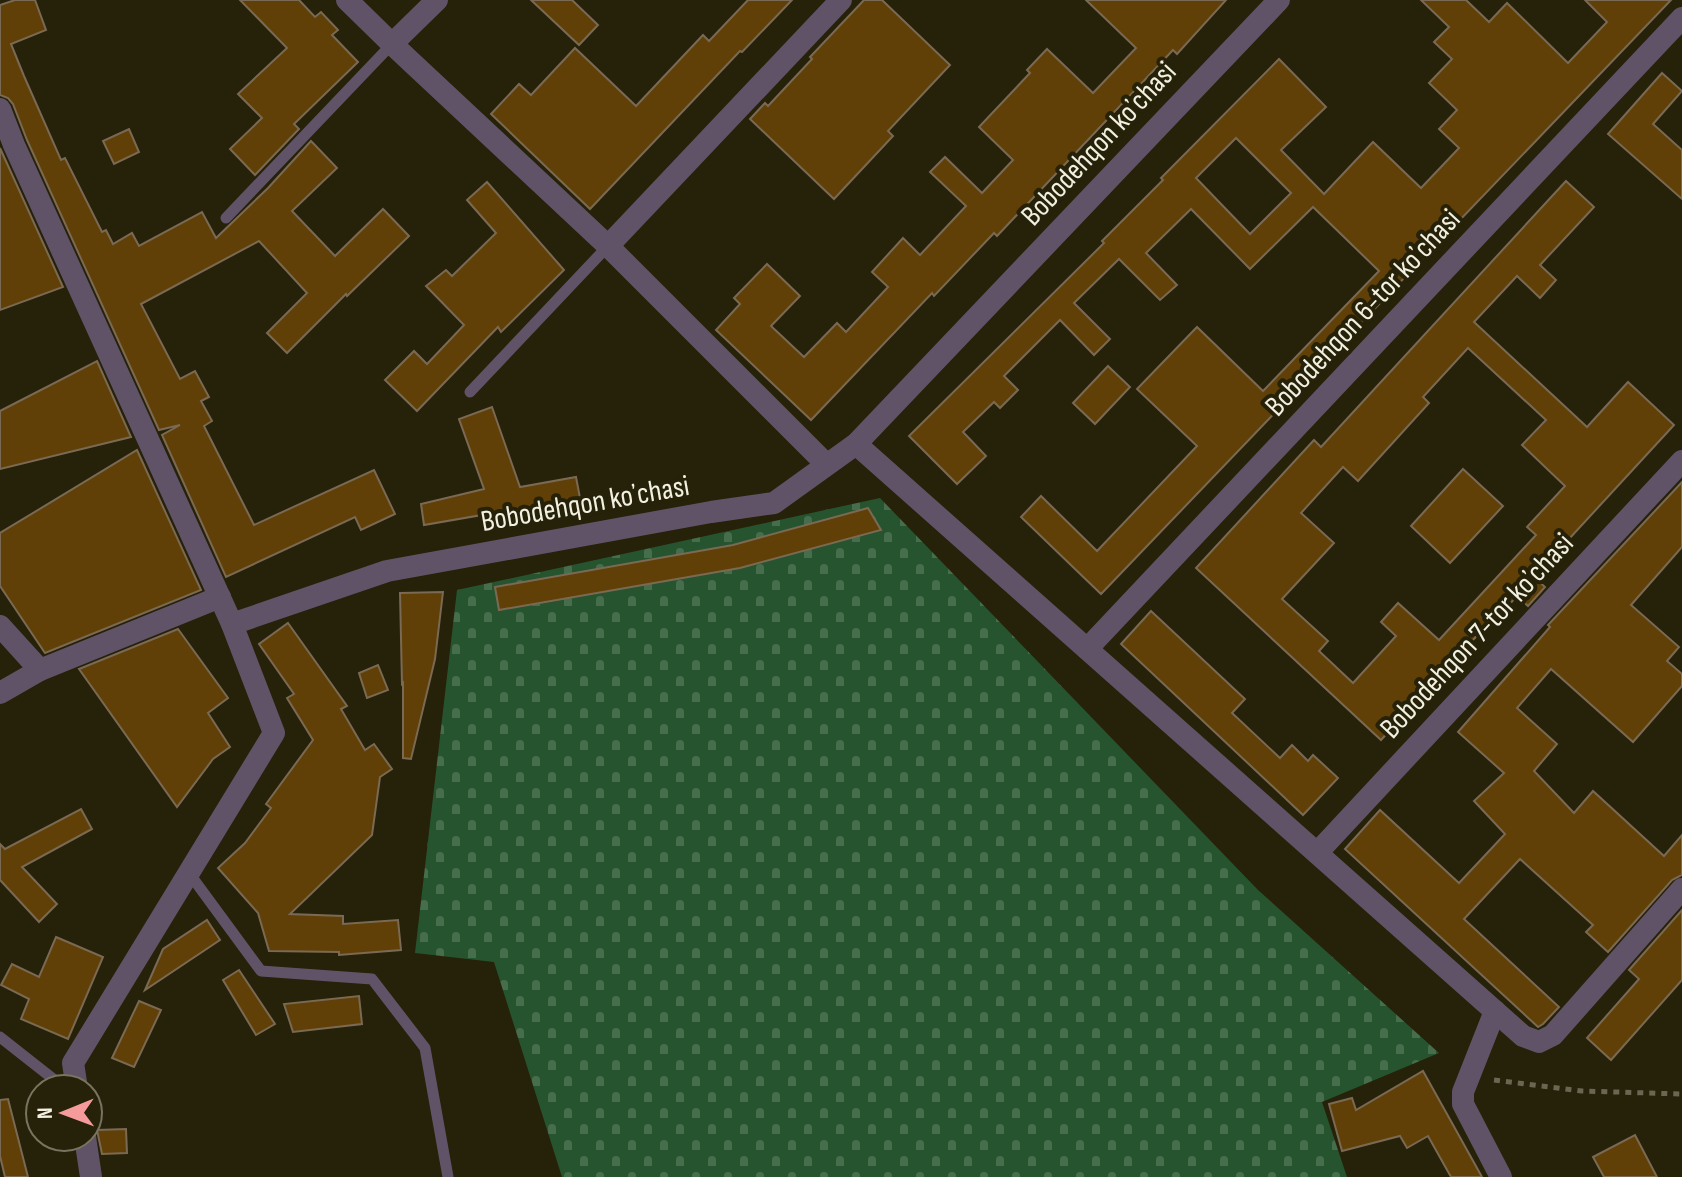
<svg xmlns="http://www.w3.org/2000/svg" width="1682" height="1177" viewBox="0 0 1682 1177" font-family="'Sofia Sans Condensed',sans-serif">
<style>
.cemetery{fill:url(#cemetery-stones)}
.building{fill:#614008;stroke:#7a6953;stroke-width:2;fill-rule:evenodd}
.lines{fill:none;stroke-linecap:round;stroke-linejoin:round}
.path{stroke:#6a6651;stroke-width:5;stroke-dasharray:6 6;stroke-linecap:butt}
.lane{stroke:#615367;stroke-width:11}
.street{stroke:#615367;stroke-width:22}
.labels{text-anchor:middle;dominant-baseline:central;stroke-width:8;stroke-linejoin:round;paint-order:stroke}
.street-label{font-size:30px;fill:#f2f0e1;stroke:#262109}
</style>
<defs>
<pattern id="cemetery-stones" width="16" height="16" patternUnits="userSpaceOnUse" patternTransform="scale(2)"><rect width="16" height="16" fill="#26542e"/><path d="M2 7V4a2 2 0 0 1 4 0v3zM10 15v-3a2 2 0 0 1 4 0v3z" fill="#466d4c"/></pattern>
</defs>
<rect width="100%" height="100%" fill="#262109"/>
<polygon class="cemetery" points="880,498 1258,890 1439,1053 1322,1102 1347,1177 562,1177 494,962 415,953 457,590"/>
<g class="building">
<polygon points="15,0 35,0 46,30 11,44 24,76 61,160 65,158 102,232 106,230 113,244 132,233 139,246 202,212 216,238 268,188 311,141 337,168 292,211 335,256 383,209 409,236 347,296 346,294 287,353 267,333 307,293 259,241 141,304 180,379 195,371 209,397 201,401 212,421 204,426 254,525 374,470 395,514 361,530 355,517 226,577 162,435 180,425 159,430 27,140 13,104 8,98 0,95 0,5"/>
<polygon points="240,0 299,0 315,17 321,12 338,30 332,35 358,62 294,124 299,129 255,175 230,149 262,118 238,94 287,48"/>
<polygon points="531,0 572,0 598,25 579,45"/>
<polygon points="748,0 792,0 742,52 740,51 590,209 491,114 519,84 531,95 575,48 636,106 703,35 709,41"/>
<polygon points="864,0 882,0 950,65 888,131 893,136 834,199 750,119 765,103 768,106 812,59 810,57"/>
<polygon points="1086,0 1226,0 1177,54 1173,50 997,236 994,233 934,296 932,293 811,420 716,330 740,304 734,298 767,264 800,296 771,326 804,357 837,323 846,332 888,287 872,272 903,238 920,255 966,206 930,172 945,157 982,193 1013,160 979,127 1030,73 1027,70 1047,49 1093,93 1136,48"/>
<path d="M1421 0H1466L1489 22 1507 3 1568 63 1607 22 1585 0H1671L1101 594 1021 517 1041 496 1097 551 1197 446 1137 389 1197 327 1263 391 1379 271 1313 207 1250 269 1191 209 1146 253 1177 285 1160 300 1119 259 1074 303 1110 339 1094 355 1060 320 1004 376 1018 390 1000 408 994 402 963 432 986 456 957 484 909 436 1104 243 1102 241 1163 180 1161 178 1279 59 1326 107 1281 150 1324 194 1373 142 1421 188 1459 148 1439 129 1457 110 1429 83 1452 59 1434 42 1449 27ZM1236 138 1291 193 1250 234 1196 178Z"/>
<polygon points="1662,73 1682,91 1653,124 1682,150 1682,199 1608,134"/>
<polygon points="129,129 139,152 114,164 103,141"/>
<polygon points="0,148 63,287 0,310"/>
<path d="M1566 181 1594 207 1540 265 1556 280 1540 298 1517 276 1474 322 1587 427 1628 382 1674 425 1534 577 1545 587 1528 606 1517 596 1498 617 1496 615 1381 740 1196 568 1314 440 1321 447ZM1468 348 1546 420 1522 445 1565 486 1527 527 1536 535 1439 640 1398 603 1381 622 1396 636 1353 683 1319 651 1328 641 1282 599 1334 543 1301 513 1343 467 1358 481 1429 403 1423 397Z"/>
<polygon points="487,182 564,270 501,332 498,327 417,411 385,380 414,351 427,364 464,325 426,286 446,270 452,276 496,233 467,200"/>
<polygon points="97,361 131,437 0,469 0,411"/>
<polygon points="1108,366 1130,387 1095,424 1073,403"/>
<polygon points="492,407 520,487 576,477 580,498 424,525 421,504 484,489 459,419"/>
<polygon points="137,450 201,590 45,653 0,586 0,533"/>
<polygon points="1463,469 1503,506 1450,563 1411,526"/>
<polygon points="1682,482 1682,547 1631,605 1679,647 1667,661 1682,674 1682,686 1633,742 1551,669 1517,708 1557,744 1534,771 1574,813 1593,791 1664,856 1682,835 1682,875 1672,880 1608,952 1586,932 1593,925 1520,859 1464,919 1559,1007 1543,1024 1538,1027 1345,849 1380,810 1459,883 1505,834 1474,801 1504,773 1458,732 1550,627 1548,625"/>
<polygon points="868,508 881,530 740,568 499,610 495,587 733,545"/>
<polygon points="443,592 435,659 411,759 403,758 403,683 402,684 400,593"/>
<polygon points="1151,611 1245,699 1232,713 1280,758 1292,745 1308,761 1313,755 1338,778 1303,815 1121,644"/>
<polygon points="288,623 347,706 341,709 365,750 374,744 392,769 380,777 372,835 290,914 343,916 343,924 398,920 401,950 339,955 339,952 269,951 258,913 218,868 245,843 271,808 266,804 313,740 287,698 294,694 259,644"/>
<polygon points="178,629 228,698 208,713 230,747 213,759 177,807 79,669"/>
<polygon points="378,665 388,690 367,698 359,673"/>
<polygon points="81,809 92,829 22,867 57,904 39,922 0,880 0,844 5,849"/>
<polygon points="1682,910 1682,980 1611,1060 1587,1038 1639,979 1629,970"/>
<polygon points="207,920 220,940 145,990 163,949"/>
<polygon points="56,937 103,957 68,1039 21,1019 29,999 1,985 12,964 39,977"/>
<polygon points="239,970 275,1024 256,1035 223,980"/>
<polygon points="359,996 362,1024 293,1032 284,1004"/>
<polygon points="139,1001 161,1010 134,1067 112,1058"/>
<polygon points="1423,1071 1452,1123 1482,1177 1451,1177 1428,1136 1407,1148 1400,1136 1342,1151 1329,1104 1352,1098 1356,1110"/>
<polygon points="8,1099 28,1177 5,1177 0,1156 0,1100"/>
<polygon points="126,1129 127,1153 102,1154 97,1130"/>
<polygon points="1635,1135 1657,1177 1604,1177 1593,1157"/>
</g>
<g class="lines">
<polyline class="path" points="1494,1080 1582,1091 1682,1094"/>
<g class="lane">
<polyline points="226,218 392,44"/>
<polyline points="470,392 608,246"/>
<polyline points="189,873 261,971 372,979 425,1048 448,1177"/>
<polyline points="0,1037 66,1089"/>
</g>
<g class="street">
<polyline points="347,0 392,44 608,246 826,464"/>
<polyline points="392,44 437,0"/>
<polyline points="0,109 14,145 232,624"/>
<polyline points="608,246 841,0"/>
<polyline points="856,444 1523,1036 1539,1042 1553,1035 1682,889"/>
<polyline points="0,626 40,670 220,597"/>
<polyline points="1087,649 1682,18"/>
<polyline points="0,693 40,670"/>
<polyline points="1317,853 1682,461"/>
<polyline points="1495,1011 1463,1092 1463,1104 1501,1177"/>
<polyline points="77,1089 73,1063 274,733 232,624 387,571 711,512 774,503 856,444 1279,0"/>
<polyline points="85,1137 91,1177"/>
</g>
</g>
<g class="labels">
<g class="street-label">
<text transform="translate(1099 144) rotate(-47)">Bobodehqon koʼchasi</text>
<text transform="translate(1363 313) rotate(-47)">Bobodehqon 6-tor koʼchasi</text>
<text transform="translate(585 504) rotate(-10)">Bobodehqon koʼchasi</text>
<text transform="translate(1477 636) rotate(-47)">Bobodehqon 7-tor koʼchasi</text>
</g>
</g>
<g transform="translate(64 1113) rotate(269)"><circle r="38" fill="#262109" stroke="#78745f" stroke-width="2"/>
<path d="M0-6L14 30L0 20L-14 30Z" fill="#f59b9c"/>
<text y="-12" font-size="22" font-weight="bold" text-anchor="middle" fill="#f2f0e1">N</text>
</g>
</svg>
